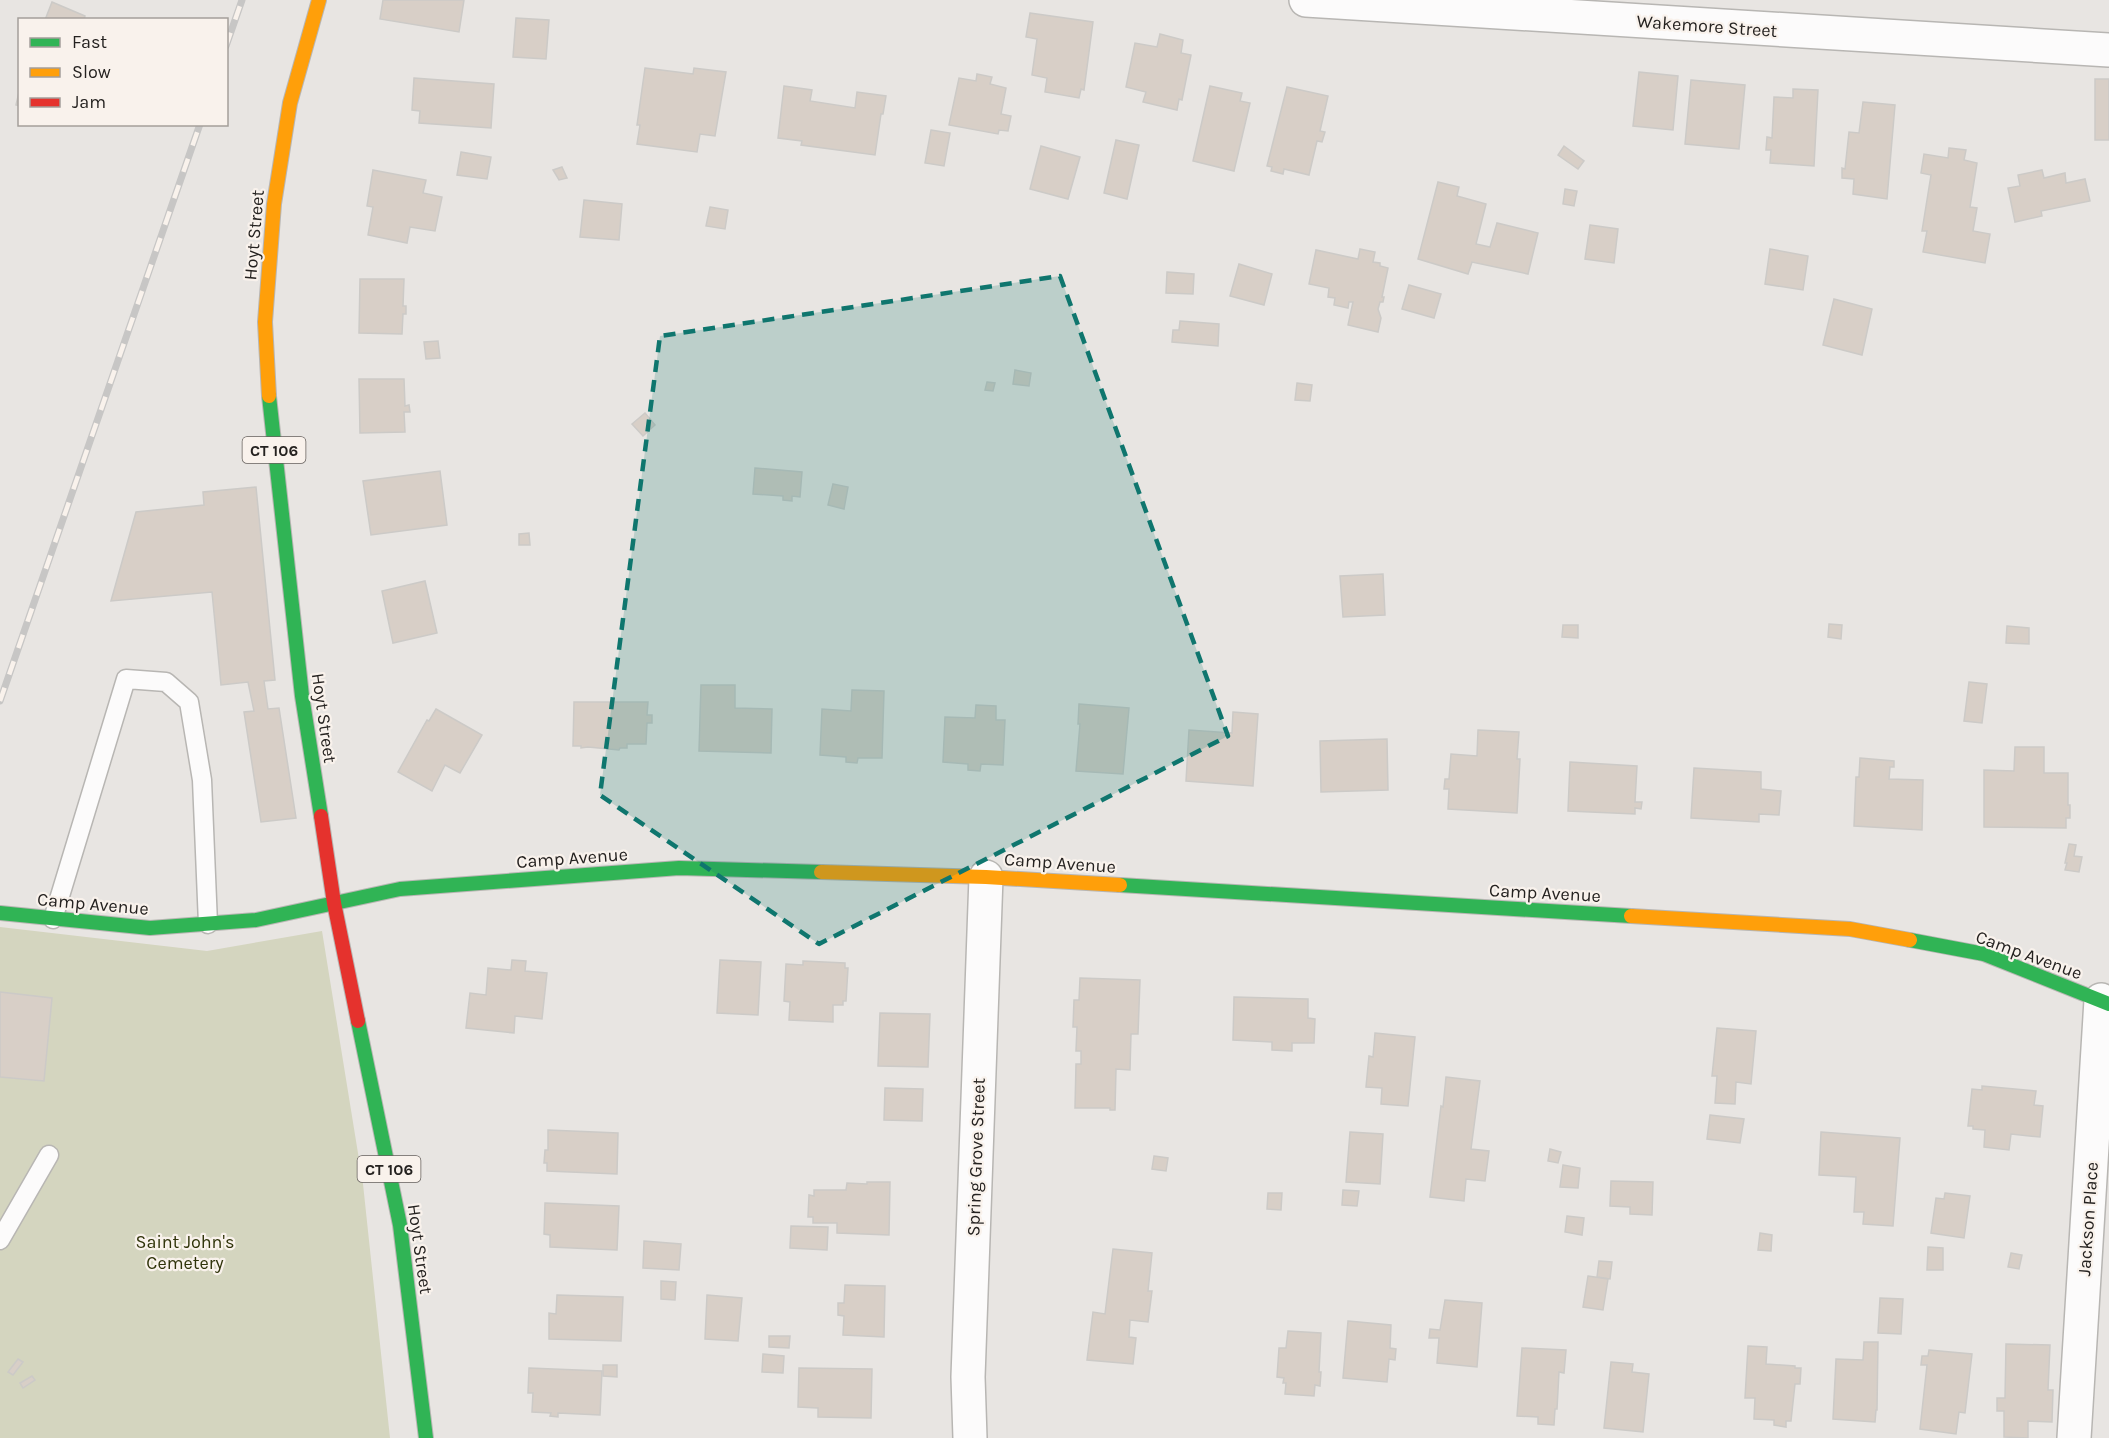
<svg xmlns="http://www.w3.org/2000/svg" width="2109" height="1438" viewBox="0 0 2109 1438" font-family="Karla,sans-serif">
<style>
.green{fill:#d4d5bf}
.building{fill:#d8cfc7;stroke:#cccac7;stroke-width:1.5}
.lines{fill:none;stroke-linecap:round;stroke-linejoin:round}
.lane-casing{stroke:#b8b6b3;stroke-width:21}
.street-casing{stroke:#b8b6b3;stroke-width:36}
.fast-casing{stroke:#b8b6b3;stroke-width:16}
.slow-casing{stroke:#b8b6b3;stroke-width:16}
.jam-casing{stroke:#b8b6b3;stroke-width:16}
.lane{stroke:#fcfbfb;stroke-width:18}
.street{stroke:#fcfbfb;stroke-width:33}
.fast{stroke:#30b455;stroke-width:14}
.slow{stroke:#ff9f0a;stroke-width:14}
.jam{stroke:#e5322d;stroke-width:14}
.rail-casing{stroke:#c7c6c5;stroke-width:7}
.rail{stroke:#f9f2ec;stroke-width:4.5;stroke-dasharray:14;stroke-linecap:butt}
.marked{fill:#0f766e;fill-opacity:0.2;stroke:#0f766e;stroke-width:4.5;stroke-dasharray:12 8;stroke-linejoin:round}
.labels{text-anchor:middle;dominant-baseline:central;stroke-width:4.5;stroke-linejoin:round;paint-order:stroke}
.shield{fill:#f9f2ec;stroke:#65605d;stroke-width:1.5}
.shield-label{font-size:16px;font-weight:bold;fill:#252220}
.street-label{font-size:18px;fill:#252220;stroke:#f9f2ec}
.park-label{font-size:18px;fill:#2f3309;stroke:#f9f2ec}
</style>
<rect width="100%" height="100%" fill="#e8e5e2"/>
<polygon class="green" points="0,927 207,951 322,931 363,1184 390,1438 0,1438"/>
<g class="building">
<polygon points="383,0 464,0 459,32 380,19"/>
<polygon points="52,2 85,16 84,20 45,20"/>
<polygon points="1030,13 1093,22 1084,90 1081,89 1079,98 1045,92 1047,78 1032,75 1037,39 1026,37"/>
<polygon points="516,18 549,20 546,59 513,57"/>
<polygon points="1160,34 1183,40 1181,53 1191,55 1182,100 1179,99 1177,110 1143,102 1146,92 1126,87 1135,43 1157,47"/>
<polygon points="645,68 693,74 694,68 726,72 715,136 700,134 697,152 637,144 640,125 637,125"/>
<polygon points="1639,72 1678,76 1673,130 1633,126"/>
<polygon points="977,74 992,77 990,84 1006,88 1001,114 1011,116 1008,131 999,130 998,134 949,125 959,78 976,81"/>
<polygon points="414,78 494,84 491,128 419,123 420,111 412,110"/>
<rect x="2095" y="79" width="14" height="61"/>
<polygon points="1691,80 1745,85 1739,149 1685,144"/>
<polygon points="784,86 812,90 810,101 855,108 857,92 886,96 883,114 881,114 875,155 801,145 802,141 778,138"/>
<polygon points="1210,86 1242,93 1240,101 1250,103 1234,171 1193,161"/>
<polygon points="1287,87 1328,96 1320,131 1325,132 1322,142 1317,141 1309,175 1284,169 1283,174 1271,171 1272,167 1267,166"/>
<polygon points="20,88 20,106 16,105"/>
<polygon points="1793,89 1818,90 1814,166 1770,163 1771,150 1766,150 1767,137 1772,138 1774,97 1793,98"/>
<polygon points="1863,102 1895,105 1887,199 1853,194 1854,179 1842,178 1842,168 1845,169 1849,132 1859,133"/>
<polygon points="931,130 950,133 944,166 925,163"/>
<polygon points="1116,140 1139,145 1127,199 1104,193"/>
<polygon points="1041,146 1080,157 1068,199 1030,189"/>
<polygon points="1564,146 1584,161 1578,169 1558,155"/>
<polygon points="1949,148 1966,150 1964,160 1977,163 1970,207 1977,208 1973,231 1990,234 1985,263 1923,252 1927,231 1922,231 1931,175 1921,173 1924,154 1948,158"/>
<polygon points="461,152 491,157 487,179 457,175"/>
<polygon points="562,167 567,178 559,180 553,170"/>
<polygon points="373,170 426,180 423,193 442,197 435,231 410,227 407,243 368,235 373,207 367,206"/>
<polygon points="2042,170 2044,178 2065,173 2066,183 2085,179 2090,201 2041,211 2042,216 2015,222 2008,188 2020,186 2018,175"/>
<polygon points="1438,182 1459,187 1457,196 1486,204 1476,244 1490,247 1497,223 1538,233 1528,274 1472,262 1468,274 1418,259"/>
<polygon points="1565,189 1577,191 1574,206 1563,204"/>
<polygon points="584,200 622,204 619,240 580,237"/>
<polygon points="710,207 728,210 725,229 706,226"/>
<polygon points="1590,225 1618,229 1614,263 1585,259"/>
<polygon points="1360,249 1375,252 1373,262 1380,263 1380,266 1388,268 1382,297 1384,297 1383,302 1380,302 1378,309 1381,318 1378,332 1348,325 1353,302 1349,302 1348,308 1334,305 1335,298 1328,297 1329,288 1309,284 1316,250 1358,259"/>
<polygon points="1770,249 1808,256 1803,290 1765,284"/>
<polygon points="1239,264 1272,274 1264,305 1230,296"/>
<polygon points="1167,272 1194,274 1193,294 1166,293"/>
<polygon points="360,279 404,279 403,306 406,306 406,314 403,314 402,334 359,333"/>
<polygon points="1409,285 1441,294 1434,318 1402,309"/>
<polygon points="1834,299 1872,309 1862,355 1823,345"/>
<polygon points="1180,321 1219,324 1218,346 1172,342 1173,330 1179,330"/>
<polygon points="438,341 440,358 426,359 424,342"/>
<polygon points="1015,370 1031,373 1029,386 1013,384"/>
<polygon points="359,379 404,379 405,406 409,405 410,412 404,412 405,432 360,433"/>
<polygon points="987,382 995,383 993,391 985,390"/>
<polygon points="1297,383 1312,385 1310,401 1295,400"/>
<polygon points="645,413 655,425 643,436 632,424"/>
<polygon points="755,468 802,472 800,497 792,496 792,501 783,500 783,496 753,494"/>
<polygon points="440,471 447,525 371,535 363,481"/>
<polygon points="833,484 848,487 844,509 828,505"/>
<polygon points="256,487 275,680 264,681 268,709 279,708 296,818 261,822 244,712 254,711 248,682 221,685 212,592 111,601 136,512 204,505 203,492"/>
<polygon points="529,533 530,545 519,545 519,534"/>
<polygon points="1383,574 1385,615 1343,617 1340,576"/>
<polygon points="425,581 437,633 393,643 382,591"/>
<polygon points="1829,624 1842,625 1841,639 1828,637"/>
<polygon points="1563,625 1578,625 1578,638 1562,637"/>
<polygon points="2007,626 2029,628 2029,644 2006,643"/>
<polygon points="1969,682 1987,684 1982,723 1964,721"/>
<polygon points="701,685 735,685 735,708 772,709 771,753 699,751"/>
<polygon points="852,690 884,691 882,758 858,758 857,763 846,762 846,757 820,755 822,709 851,711"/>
<polygon points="574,702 648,702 647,715 652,715 652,723 647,723 646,744 627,744 627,748 620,748 619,750 588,747 581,748 581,746 573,746"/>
<polygon points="1079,704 1129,708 1123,774 1076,771 1080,724 1078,724"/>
<polygon points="976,705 996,706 996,720 1005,720 1003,765 981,764 980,771 968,770 968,764 943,762 945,717 975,718"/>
<polygon points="436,709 482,735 460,773 445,765 432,791 398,772 427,720 429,721"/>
<polygon points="1233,712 1258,714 1253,786 1186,781 1189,730 1232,733"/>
<polygon points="1478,730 1519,732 1517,759 1520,759 1517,813 1448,809 1449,789 1444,789 1445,779 1449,779 1451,754 1477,756"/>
<polygon points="1387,739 1388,790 1321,792 1320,741"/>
<polygon points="2015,747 2044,747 2044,773 2068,773 2068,805 2070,805 2070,818 2066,818 2066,828 1984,827 1984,770 2014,771"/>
<polygon points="1860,758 1894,761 1894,767 1890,767 1889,779 1923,780 1922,830 1854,826 1856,777 1859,777"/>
<polygon points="1570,762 1637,766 1635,802 1642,802 1641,809 1635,808 1635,814 1568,811"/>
<polygon points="1694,768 1761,772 1761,789 1781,791 1779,815 1759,814 1759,822 1691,818"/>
<polygon points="2069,844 2076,845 2074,856 2082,857 2079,872 2065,870 2067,863 2065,863"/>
<polygon points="512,960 526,961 525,971 547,973 542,1019 515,1016 514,1033 466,1028 470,993 486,995 488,968 511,970"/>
<polygon points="720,960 761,962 758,1015 717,1013"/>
<polygon points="803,961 845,963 845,968 848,968 846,1001 843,1001 843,1005 833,1005 833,1022 789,1020 790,1002 784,1001 786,964 803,965"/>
<polygon points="1080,978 1140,980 1138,1034 1131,1034 1130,1070 1116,1069 1115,1110 1110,1110 1110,1108 1075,1108 1076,1064 1081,1064 1081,1051 1076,1051 1077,1027 1073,1027 1074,1000 1079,1000"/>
<polygon points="0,992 52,998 44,1081 0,1077"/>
<polygon points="1234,997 1308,999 1308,1018 1315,1019 1314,1043 1292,1043 1292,1051 1272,1050 1272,1042 1233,1040"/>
<polygon points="880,1013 930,1014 928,1067 878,1066"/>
<polygon points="1717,1028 1756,1031 1751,1084 1736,1082 1735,1104 1715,1103 1717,1076 1712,1076"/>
<polygon points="1375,1033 1415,1037 1408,1106 1381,1104 1382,1088 1366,1087 1369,1056 1373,1057"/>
<polygon points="1446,1077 1480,1081 1471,1149 1489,1151 1485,1181 1466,1179 1464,1201 1430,1197 1441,1106 1443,1107"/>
<polygon points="1982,1086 2036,1091 2034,1105 2043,1106 2040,1137 2011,1134 2009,1150 1984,1147 1985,1130 1973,1129 1973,1126 1968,1126 1972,1089 1982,1090"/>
<polygon points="885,1088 923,1089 922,1121 884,1120"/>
<polygon points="1710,1115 1744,1119 1740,1143 1707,1139"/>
<polygon points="548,1130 618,1133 617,1174 547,1171 547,1163 544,1163 545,1150 548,1150"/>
<polygon points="1350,1132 1383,1134 1380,1184 1346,1182"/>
<polygon points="1821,1132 1900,1138 1893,1226 1863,1224 1864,1212 1854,1212 1856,1177 1819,1175"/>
<polygon points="1550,1149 1561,1152 1558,1163 1548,1161"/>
<polygon points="1154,1156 1168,1158 1166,1171 1152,1169"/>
<polygon points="1563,1165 1580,1168 1578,1188 1560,1187"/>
<polygon points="1611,1181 1653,1182 1652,1215 1630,1214 1630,1207 1610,1206"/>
<polygon points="867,1182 890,1182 889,1235 837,1233 837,1223 813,1223 813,1217 808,1217 809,1195 814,1196 814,1190 846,1190 847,1183 867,1184"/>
<polygon points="1343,1190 1359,1191 1357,1206 1342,1205"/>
<polygon points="1268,1193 1282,1193 1281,1210 1267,1209"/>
<polygon points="1945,1193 1970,1196 1964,1238 1931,1233 1936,1198 1944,1199"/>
<polygon points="545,1203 619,1206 617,1250 550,1247 550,1235 544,1234"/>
<polygon points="1567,1216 1584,1218 1582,1235 1565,1232"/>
<polygon points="791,1226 828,1227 827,1250 790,1248"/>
<polygon points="1760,1233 1772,1235 1771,1251 1758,1250"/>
<polygon points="644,1241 681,1244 679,1270 643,1268"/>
<polygon points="1928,1247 1943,1248 1943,1270 1927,1270"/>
<polygon points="1113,1249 1152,1253 1148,1291 1152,1291 1148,1322 1130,1320 1129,1337 1136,1338 1133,1364 1087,1360 1093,1312 1105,1314"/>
<polygon points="2011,1253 2022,1255 2019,1269 2008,1267"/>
<polygon points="1599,1261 1612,1262 1610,1279 1597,1277"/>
<polygon points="1588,1276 1608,1279 1603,1310 1583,1307"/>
<polygon points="661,1281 676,1282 675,1300 661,1299"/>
<polygon points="845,1285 885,1286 884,1337 843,1335 844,1316 838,1315 838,1303 844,1303"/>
<polygon points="557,1295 623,1297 621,1341 549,1339 549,1313 556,1314"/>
<polygon points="707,1295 742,1298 738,1341 705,1339"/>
<polygon points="1880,1298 1903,1299 1901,1334 1878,1333"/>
<polygon points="1445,1300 1482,1303 1477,1367 1437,1363 1439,1338 1429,1338 1430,1329 1440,1330"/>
<polygon points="1348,1321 1391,1325 1390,1348 1396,1349 1395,1360 1389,1359 1387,1382 1343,1378"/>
<polygon points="1288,1331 1321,1333 1319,1372 1321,1372 1320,1386 1315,1385 1314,1396 1285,1394 1286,1383 1283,1383 1284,1378 1277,1377 1279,1348 1286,1348"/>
<polygon points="769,1336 790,1336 789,1348 769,1347"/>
<polygon points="1864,1342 1878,1342 1877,1410 1876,1410 1875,1422 1833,1419 1836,1359 1863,1360"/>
<polygon points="2006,1344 2050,1345 2048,1390 2053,1390 2052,1422 2028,1421 2028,1438 2004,1437 2004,1411 1997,1411 1997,1398 2005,1398"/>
<polygon points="1748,1346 1767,1347 1766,1364 1795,1366 1795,1368 1801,1368 1800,1384 1795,1384 1791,1421 1786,1421 1786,1427 1774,1425 1774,1420 1754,1419 1755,1398 1745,1398"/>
<polygon points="1522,1348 1566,1350 1564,1373 1559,1372 1557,1409 1555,1409 1554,1425 1538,1424 1538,1417 1517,1416"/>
<polygon points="1929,1350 1972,1354 1965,1413 1959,1412 1956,1434 1920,1429 1927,1365 1921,1365 1922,1356 1928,1356"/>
<polygon points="763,1354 784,1356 783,1373 762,1372"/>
<polygon points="18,1359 23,1362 13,1375 8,1372"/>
<polygon points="1611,1362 1633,1364 1632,1372 1649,1374 1643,1432 1604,1428"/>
<polygon points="603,1365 617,1365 617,1377 603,1376"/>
<polygon points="529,1368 602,1371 600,1415 558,1413 558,1417 550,1416 551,1413 532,1412 533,1393 528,1393"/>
<polygon points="799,1368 872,1369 871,1418 818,1417 818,1408 798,1407"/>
<polygon points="32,1376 35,1380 23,1388 20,1383"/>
</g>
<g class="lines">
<g class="lane-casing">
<g id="lane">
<polyline points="53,919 126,679 166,682 189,702 202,780 208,924"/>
<polyline points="0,1240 49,1155"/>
</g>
</g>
<g class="street-casing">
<g id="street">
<polyline points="1306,0 2109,50"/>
<polyline points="970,1438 968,1377 986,877"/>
<polyline points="2074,1438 2101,1000"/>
</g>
</g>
<g class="fast-casing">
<g id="fast">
<polyline points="269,396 302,696 321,816"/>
<polyline points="1120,885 1631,916"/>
<polyline points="0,913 150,928 256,920 400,889 679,868 821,872"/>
<polyline points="1910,940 1984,954 2109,1004"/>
<polyline points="358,1021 400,1225 426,1438"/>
</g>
</g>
<g class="slow-casing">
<g id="slow">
<polyline points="269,396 265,322 274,204 290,103 319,0"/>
<polyline points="821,872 986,877 1120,885"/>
<polyline points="1631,916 1850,929 1910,940"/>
</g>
</g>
<g class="jam-casing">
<polyline id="jam" points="321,816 334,903 358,1021"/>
</g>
<use href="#lane" class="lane"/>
<use href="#street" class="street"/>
<use href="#fast" class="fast"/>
<use href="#slow" class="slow"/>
<use href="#jam" class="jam"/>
<g class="rail-casing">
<g id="rail">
<polyline points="226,46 242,0"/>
<polyline points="0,701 200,124"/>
</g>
</g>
<use href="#rail" class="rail"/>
</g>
<path class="marked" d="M1060 276 1228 736 819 944 600 795 660 336Z"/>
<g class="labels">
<g class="shield">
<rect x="242.5" y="437" width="63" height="26" rx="4.5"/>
<rect x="357.5" y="1156" width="63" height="26" rx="4.5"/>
</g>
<g class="shield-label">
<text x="274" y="450">CT 106</text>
<text x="389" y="1169">CT 106</text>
</g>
<g class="street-label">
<text transform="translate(1707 26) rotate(4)">Wakemore Street</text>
<text transform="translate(254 235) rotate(-85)">Hoyt Street</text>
<text transform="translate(324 718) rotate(82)">Hoyt Street</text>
<text transform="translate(572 858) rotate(-4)">Camp Avenue</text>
<text transform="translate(1060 863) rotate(4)">Camp Avenue</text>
<text transform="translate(1545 893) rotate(3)">Camp Avenue</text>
<text transform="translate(93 904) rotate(5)">Camp Avenue</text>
<text transform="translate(2029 955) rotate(20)">Camp Avenue</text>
<text transform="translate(976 1157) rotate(-88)">Spring Grove Street</text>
<text transform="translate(2088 1219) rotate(-86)">Jackson Place</text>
<text transform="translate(420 1249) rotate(82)">Hoyt Street</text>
</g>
<g class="park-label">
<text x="185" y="1242">Saint John's<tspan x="185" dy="21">Cemetery</tspan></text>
</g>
</g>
<rect x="18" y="18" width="210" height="108" fill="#f9f2ec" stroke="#a49f9a" stroke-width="1.5"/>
<rect x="30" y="38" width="30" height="9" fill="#30b455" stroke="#a49f9a" stroke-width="1.5"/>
<text x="72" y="48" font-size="18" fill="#252220">Fast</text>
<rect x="30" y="68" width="30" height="9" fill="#ff9f0a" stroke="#a49f9a" stroke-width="1.5"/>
<text x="72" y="78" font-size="18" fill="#252220">Slow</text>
<rect x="30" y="98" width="30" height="9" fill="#e5322d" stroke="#a49f9a" stroke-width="1.5"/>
<text x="72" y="108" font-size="18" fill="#252220">Jam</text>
</svg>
